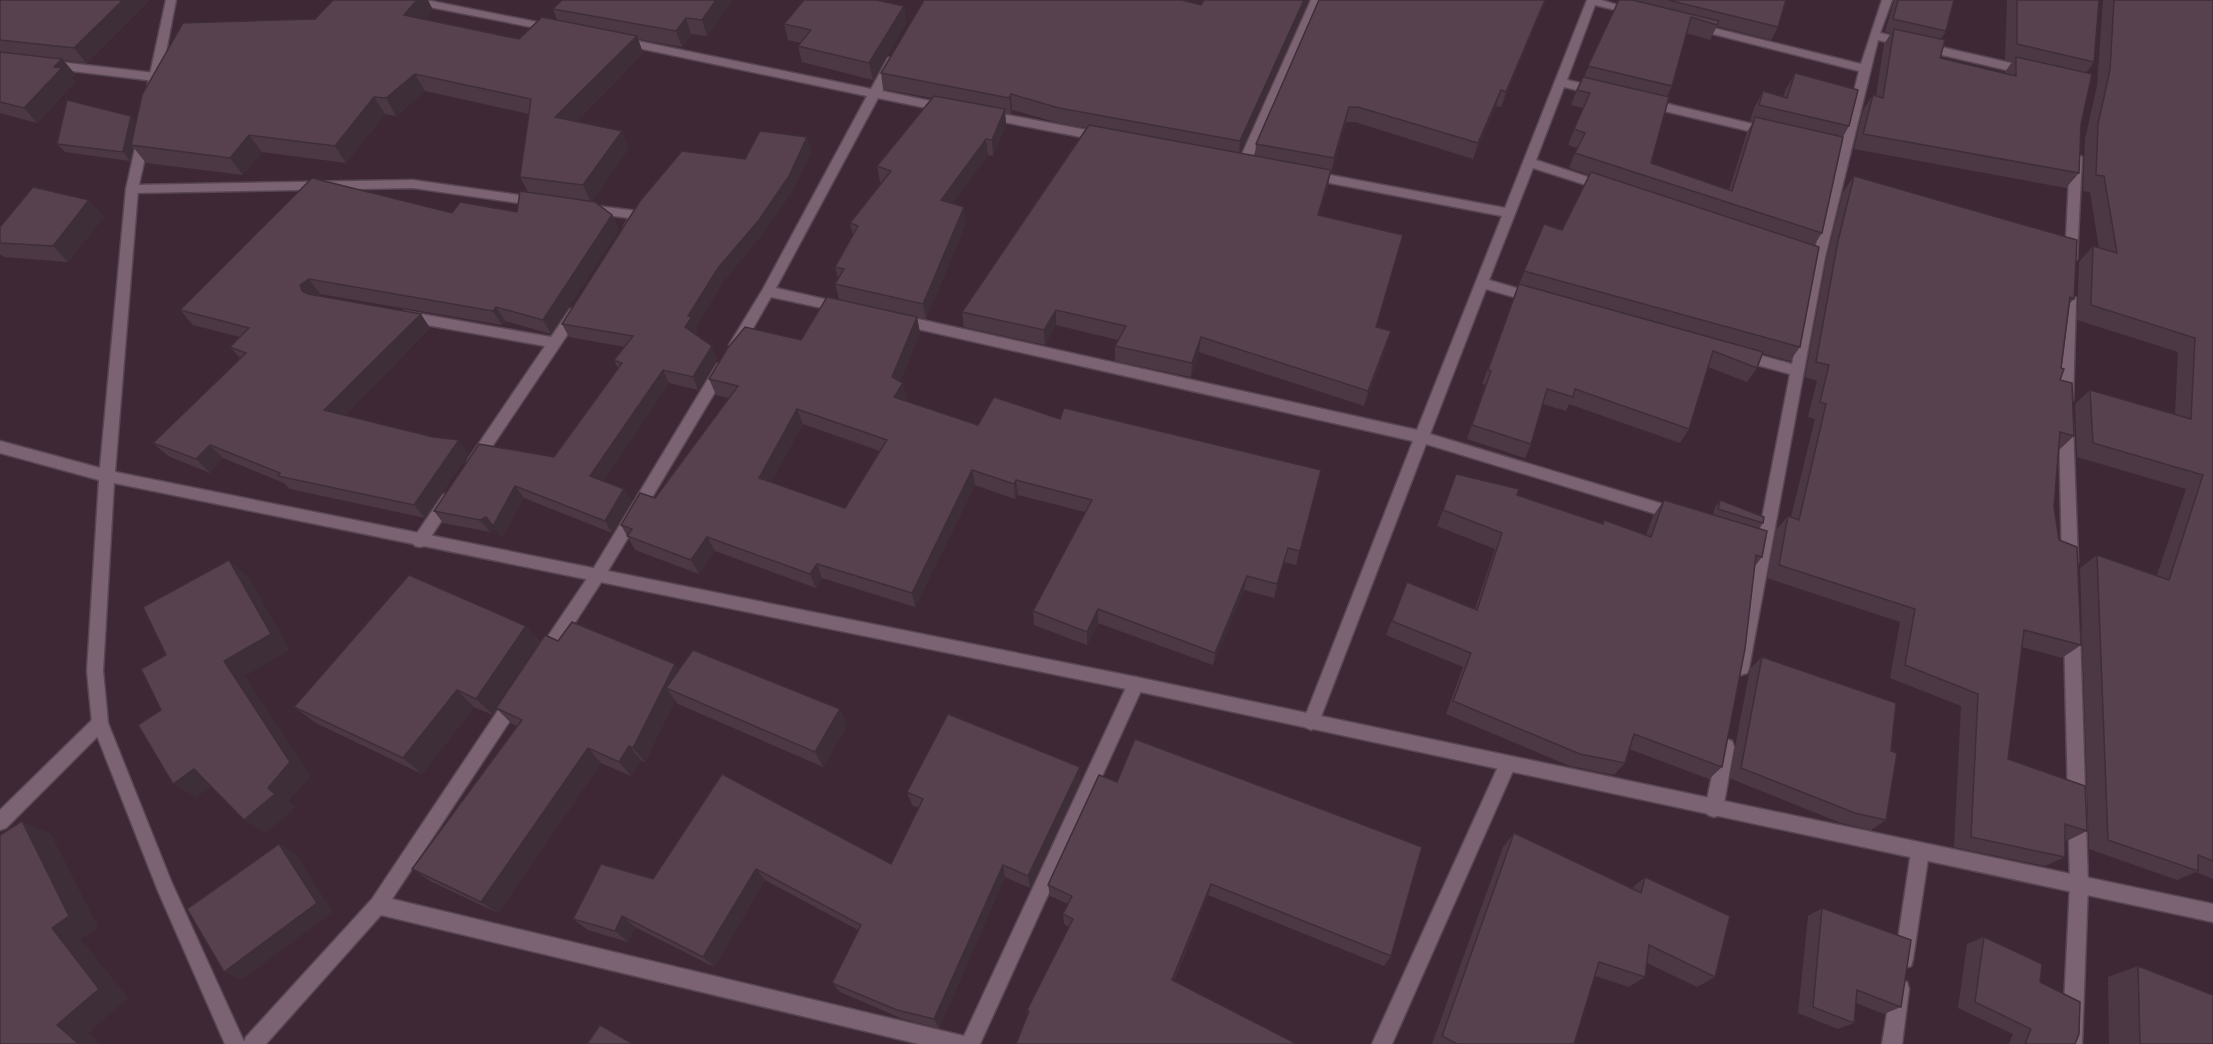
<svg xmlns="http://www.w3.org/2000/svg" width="2213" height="1044" viewBox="0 0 2213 1044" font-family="'DejaVu Sans',sans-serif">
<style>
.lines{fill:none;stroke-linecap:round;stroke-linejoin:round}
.street-casing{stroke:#584753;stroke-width:3}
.secondary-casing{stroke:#584753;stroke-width:3}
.street{fill:#7c6373;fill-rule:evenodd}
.secondary{fill:#7c6373;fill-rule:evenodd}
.wall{fill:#4c3844;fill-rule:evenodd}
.shaded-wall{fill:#3e2e37}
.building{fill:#58414f;stroke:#3e2e37;stroke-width:1.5;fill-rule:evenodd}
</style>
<rect width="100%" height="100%" fill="#3e2836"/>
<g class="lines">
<g class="street-casing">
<g id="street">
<polygon points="404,0 426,0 552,25 558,28 552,31 409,3"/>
<polygon points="1311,0 1321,0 1250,163 1248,166 1240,166 1238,163"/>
<polygon points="1587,0 1601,0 1641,12 1636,15 1595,5 1567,80 1602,88 1604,91 1598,95 1564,87 1536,160 1609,184 1611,187 1605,191 1533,168 1489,280 1540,295 1542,298 1535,303 1486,289 1430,434 1676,508 1681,510 1683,514 1681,518 1676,520 1426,444 1319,722 1317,727 1311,730 1305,727 1303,722 1413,441 900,325 893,320 900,315 1417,430 1502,216 1309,179 1303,175 1309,171 1505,208"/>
<polygon points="1882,0 1892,0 1880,33 2028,67 2034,71 2028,75 1878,40 1825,257 1749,668 1747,673 1741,675 1735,673 1733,668 1790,374 1735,359 1733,355 1740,350 1792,364 1813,257 1859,71 1693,29 1691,27 1697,24 1861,64"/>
<polygon points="623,38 871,89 888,58 892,57 898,61 882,91 950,105 950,111 946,112 878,98 776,288 846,304 848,307 846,310 841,312 771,297 741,349 736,350 729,345 763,289 867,96 619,44 617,42"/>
<polygon points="51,61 155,73 161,77 155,81 47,68 47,62"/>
<polygon points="1647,99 1770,128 1776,132 1770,136 1643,106 1641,103"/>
<polygon points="987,111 1102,133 1108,137 1102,141 983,118 983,112"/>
<polygon points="2076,153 2082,157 2077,259 2071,264 2065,259 2070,157"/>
<polygon points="413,180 539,198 545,202 539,206 413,188 132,193 126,189 132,185"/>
<polygon points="589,205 638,211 644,215 634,230 630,231 624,227 629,218 585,212 585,206"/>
<polygon points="2069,293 2076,298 2073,400 2066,406 2059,400 2062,298"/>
<polygon points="575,308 582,313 479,466 469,466 467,462 469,458 545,346 404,321 399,320 397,316 399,312 404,311 551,337 570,309"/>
<polygon points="722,363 729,368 727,372 602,581 550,661 544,663 538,661 536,656 538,651 592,571 717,364"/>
<polygon points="2066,418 2073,424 2078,562 2075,567 2070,569 2065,567 2062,562 2059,424"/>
<polygon points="448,493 453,495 455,499 453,503 425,546 420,547 415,546 412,541 415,536 443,495"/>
<polygon points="2072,624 2078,626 2080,631 2088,885 2082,1044 2062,1044 2070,885 2064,631 2066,626"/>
<polygon points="1136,677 1142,679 1144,684 980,1044 919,1044 381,915 266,1044 243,1044 246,1037 372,899 509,694 515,691 521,694 523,699 521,704 392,899 964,1036 1130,679"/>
<polygon points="100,715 106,718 108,723 106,728 6,828 0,830 0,810 94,718"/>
<polygon points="1726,739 1732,741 1734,747 1723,809 1720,815 1714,817 1708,815 1705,809 1718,747 1720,741"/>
<polygon points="1508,756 1514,758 1516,764 1392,1044 1372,1044 1502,758"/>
<polygon points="1920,843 1926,846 1929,852 1913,959 1911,966 1904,968 1897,966 1895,959 1911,852 1914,846"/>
<polygon points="1900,980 1907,982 1909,989 1902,1044 1882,1044 1891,989 1893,982"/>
</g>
</g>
<g class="secondary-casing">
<g id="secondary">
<polygon points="166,0 176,0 159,88 153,92 147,88"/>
<polygon points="144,131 150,135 138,189 115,472 1136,677 2213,904 2213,922 1136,691 114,483 103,671 108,723 171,881 245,1044 225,1044 158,891 92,723 87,671 99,480 0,453 0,441 100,468 126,189 138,135"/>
</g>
</g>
<use href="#street" class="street"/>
<use href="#secondary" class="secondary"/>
</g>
<g class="wall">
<polygon points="0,0 149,0 86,63 63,60 75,74 71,78 75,82 37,123 0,113"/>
<path d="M1204 0H1309L1240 153 1255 156 1256 144 1546 0 1501 107 1496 106 1473 159 1355 122H1346L1331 174 1330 173 1328 185 1319 215 1387 346 1364 406 1199 352 1191 377 1115 361V346L1118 340 1056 325 1045 345 964 327 962 312 1086 128 1059 123 1012 110 1011 114 1005 113 1006 125 993 156 988 155 952 203 966 223 926 319 917 317 920 333 900 381 906 398 905 401 978 425 1060 419 1321 470 1296 565 1284 562 1274 598 1244 590 1213 665 1098 623 1087 645 1034 625 1033 611 1085 512 1018 495 1015 499 975 485 915 607 822 578 816 588 715 551 699 574 635 550 621 525 655 498 729 398 716 395 709 379 801 340 839 299 835 284 838 279 835 267 853 235 850 223 882 182H880L877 166 932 98 883 89 881 73 1201 5ZM803 424 880 451 845 508 771 482Z"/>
<polygon points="1619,0 1786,0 1778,27 1771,40 1717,26 1710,40 1686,33 1672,86 1667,96 1651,163 1729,190 1747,132 1753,122 1750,121 1754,108 1763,91 1783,97 1786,89 1795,73 1849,126 1843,137 1822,233 1814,245 1800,347 1790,361 1762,353 1757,368 1747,382 1708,367 1689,429 1680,443 1569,404 1566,411 1543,404 1531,444 1525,458 1467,439 1485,385 1482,384 1513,299 1544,224 1562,230 1590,175 1569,168 1577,148 1568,145 1583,108 1571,105 1577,90 1584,77"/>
<polygon points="1893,0 1954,0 1946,31 1941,39 1940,58 2005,74 2005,72 2012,62 2005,60 2007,0 2099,0 2094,62 2086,73 2081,124 2079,173 2066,188 1854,149 1863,110 1873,95 1876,96 1884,44 1891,33 1885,32 1894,1"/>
<polygon points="2103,0 2213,0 2213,879 2196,872 2177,880 2089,849 2080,568 2097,555 2157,575 2186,489 2077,457 2075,404 2090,390 2175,414 2178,352 2077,320 2079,262 2093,246 2099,248 2090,192 2083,191 2085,139 2097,86"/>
<polygon points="731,2 707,36 691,34 682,47 638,39 643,53 576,122 629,148 592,201 612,215 619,230 551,334 505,321 502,325 320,294 318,295 430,328 345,415 469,453 425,518 290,489 284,483 223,458 210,473 168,456 153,443 240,358 230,347 240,337 193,325 180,310 452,213 517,212 528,192 520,177 529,114 425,91 396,116 385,114 346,163 262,152 243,175 146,163 133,147 130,161 65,152 57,144 131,116 136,123 315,19 433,10 425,19 519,39 557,20 553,9"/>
<polygon points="904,6 906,23 873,80 802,62 798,46 801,43 788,40 784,24"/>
<polygon points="807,137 811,151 793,190 763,233 723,282 696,326 697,330 695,334 717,359 698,390 669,383 603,481 624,489 632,501 612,533 524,498 502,538 495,529 490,532 443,523 434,511 554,457 618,368 614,360 625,347 569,337 562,324 745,159"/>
<polygon points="1854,176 2074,299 2070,303 2060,380 2074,436 2059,450 2054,507 2059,540 2081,645 2062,658 2022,647 2008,759 2087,831 2067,841 2065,841 2065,857 2045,866 1954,847 1961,706 1890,678 1900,622 1767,578 1776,530 1788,516 1791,517 1815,419 1808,417 1817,381 1805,377 1827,257 1843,192"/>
<polygon points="104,216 68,262 4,257 0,254 0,227"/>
<polygon points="1456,474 1601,524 1604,520 1646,535 1653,516 1664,500 1713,515 1715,507 1720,500 1763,523 1759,529 1762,557 1755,566 1722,767 1709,779 1629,749 1625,763 1614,775 1570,766 1446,714 1463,667 1386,635 1407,582 1475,609 1495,549 1437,526"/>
<polygon points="526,626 540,643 558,641 840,709 847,726 823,767 678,704 675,700 645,762 641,760 631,776 601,763 498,913 430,881 412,869 517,726 511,723 497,709 493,715 474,707 422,774 316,723 294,707"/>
<polygon points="1762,657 1891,751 1886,820 1871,830 1841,823 1729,778 1750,669"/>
<polygon points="1080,767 1080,781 1030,888 1005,877 939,1028 903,1019 840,992 832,983 858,930 765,880 714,967 635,927 628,942 588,930 573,919 653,879 722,774 891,864 919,808 912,805 907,792"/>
<polygon points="1099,775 1391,956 1384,966 1208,895 1174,981 1028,1015 1027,1010 1069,927 1064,924 1063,914 1068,904 1050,896 1048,885"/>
<polygon points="1514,833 1632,888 1645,877 1715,977 1697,987 1647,963 1645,977 1629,987 1595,976 1574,1044 1432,1044 1503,847"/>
<polygon points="1822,908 1901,1007 1884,1014 1856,1003 1854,1023 1838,1029 1798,1013 1808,916"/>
<polygon points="1984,937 2040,982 2075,1044 2009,1044 2013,1034 1958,1008 1967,944"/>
<polygon points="2138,966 2213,1044 2109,1044 2108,977"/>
</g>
<g class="shaded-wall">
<polygon points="123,0 149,0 86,63 74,48"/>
<polygon points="417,0 428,0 433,10 413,32 404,15"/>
<polygon points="716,0 730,0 731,2 707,36 702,20"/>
<polygon points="1304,0 1309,0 1239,156 1240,141"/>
<polygon points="1545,0 1546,0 1501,107 1506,92"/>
<polygon points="904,6 906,23 873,80 869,63"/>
<polygon points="686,18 691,34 682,47 676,31"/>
<polygon points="637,36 643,53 563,135 555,117"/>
<polygon points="62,59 75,74 71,78 75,82 37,123 24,108 54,67"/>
<polygon points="415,74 425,91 396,116 386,98"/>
<polygon points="1501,90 1496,106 1473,159 1478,143"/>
<polygon points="1011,94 1012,110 1011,114 1009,98"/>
<polygon points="374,97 385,114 346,163 335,146"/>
<polygon points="1349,107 1346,122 1331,174 1334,158"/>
<polygon points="1005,109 1006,125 993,156 992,140"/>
<polygon points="131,116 137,125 131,145 133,147 130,161 123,152"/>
<polygon points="622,131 629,148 591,202 583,185"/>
<polygon points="249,135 262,152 243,175 230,158"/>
<polygon points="807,137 811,151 793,190 763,233 723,282 696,326 697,330 691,340 685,327 688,316 718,268"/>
<polygon points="986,139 988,155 943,216 941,200"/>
<polygon points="1331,170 1328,185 1315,231 1318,215"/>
<polygon points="89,200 104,216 68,262 53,246"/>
<polygon points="964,207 966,223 926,319 923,304"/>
<polygon points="612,215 619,230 551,334 543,320"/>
<polygon points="309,279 320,294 311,300 302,291 300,285"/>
<polygon points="496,307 505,321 502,325 493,311"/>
<polygon points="1056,310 1056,325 1045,345 1044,330"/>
<polygon points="421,314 430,328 336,424 324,410"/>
<polygon points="917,317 920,333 896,393 892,377"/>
<polygon points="1391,331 1387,346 1364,406 1368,391"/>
<polygon points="1201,337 1199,352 1191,377 1192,363"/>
<polygon points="712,346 717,359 698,390 693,377"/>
<polygon points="663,370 669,383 598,488 590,476"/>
<polygon points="903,383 906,398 897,413 894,397"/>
<polygon points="797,409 803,424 765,493 759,478"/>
<polygon points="459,440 469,453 425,518 414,505"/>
<polygon points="210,445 223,458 210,473 196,459"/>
<polygon points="972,470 975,485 915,607 912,593"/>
<polygon points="1016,480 1018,495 1015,499 1014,484"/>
<polygon points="515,486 524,498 502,538 493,526"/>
<polygon points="624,489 632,501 612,533 605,521"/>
<polygon points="486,517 495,529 490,532 480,520"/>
<polygon points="707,537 715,551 699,574 691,560"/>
<polygon points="1288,548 1284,562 1274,598 1277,584"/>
<polygon points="229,560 249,577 290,650 245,676 311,776 289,801 296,807 266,833 244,820 268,788 224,661"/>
<polygon points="817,564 822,578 816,588 810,574"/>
<polygon points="1247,576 1244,590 1213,665 1215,653"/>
<polygon points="1098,609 1098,623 1087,645 1087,632"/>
<polygon points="526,626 540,644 493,715 476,699"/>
<polygon points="675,664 685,680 666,688 675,700 645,762 633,748"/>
<polygon points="457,690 474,707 422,774 403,758"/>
<polygon points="840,709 847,726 823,767 815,752"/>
<polygon points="629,746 641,760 631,776 619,762"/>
<polygon points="588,748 601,763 498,913 481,902"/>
<polygon points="1080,767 1080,781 1030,888 1028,876"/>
<polygon points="194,769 217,783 196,797 173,784"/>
<polygon points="22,821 51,834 98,927 81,939 128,998 88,1033 100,1044 79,1044 57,1025 52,928"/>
<polygon points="279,844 295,853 333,912 242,980 224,972"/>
<polygon points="1003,865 1005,877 939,1028 934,1019"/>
<polygon points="756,869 765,880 714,967 703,957"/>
<polygon points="1211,884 1208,895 1170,989 1172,980"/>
<polygon points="622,916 635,927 628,942 615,931"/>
</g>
<g class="building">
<polygon points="0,0 123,0 74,48 0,40"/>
<polygon points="333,0 417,0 404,15 519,39 542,17 637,36 555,117 622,131 583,185 520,177 531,99 415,74 386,98 374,97 335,146 249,135 230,158 131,145 142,95 183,23 315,19"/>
<polygon points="562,0 716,0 702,20 686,18 676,31 553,9"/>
<polygon points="804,0 876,0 904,6 869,63 798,46 811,30 784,24"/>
<polygon points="924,0 1182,0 1201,5 1204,0 1304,0 1240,141 1059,108 1011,94 1009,98 881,73"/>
<polygon points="1319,0 1545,0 1506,92 1501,90 1478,143 1358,107 1349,107 1334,158 1256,144"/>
<polygon points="1619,0 1632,0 1719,21 1717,25 1691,17 1672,86 1588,66"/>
<polygon points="1668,0 1786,0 1778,27"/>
<polygon points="1898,0 1954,0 1946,31 1893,19"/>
<polygon points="2017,0 2099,0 2094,62 2017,44"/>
<polygon points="2114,0 2213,0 2213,861 2198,855 2198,871 2108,840 2097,555 2169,580 2203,475 2093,443 2090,390 2191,419 2195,338 2091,305 2093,246 2117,253 2104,176 2096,175 2098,124 2110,70"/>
<polygon points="1894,29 1945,40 1940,58 2016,76 2016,57 2092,74 2081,124 2079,173 1863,134 1873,95 1883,98"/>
<polygon points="0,52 62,59 54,67 62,68 24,108 0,102"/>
<polygon points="1795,73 1858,90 1849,126 1759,105 1763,91 1787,98"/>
<polygon points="1583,77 1669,97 1651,163 1732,191 1755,117 1843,137 1822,233 1575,153 1585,133 1574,129 1590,93 1577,90"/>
<polygon points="934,96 1005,109 992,140 986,139 941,200 964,207 923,304 835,284 844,269 835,267 858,226 850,223 891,171 877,166"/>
<polygon points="67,100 131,116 123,152 57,144"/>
<polygon points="1089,125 1331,170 1318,215 1403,235 1376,327 1391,331 1368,391 1201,337 1192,363 1115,346 1126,326 1056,310 1044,330 962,312"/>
<polygon points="760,131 807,137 789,176 759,220 718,268 688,316 692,317 685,327 712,346 693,377 663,370 590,476 624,489 605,521 515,486 493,526 486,517 480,520 434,511 479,444 554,457 622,363 614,360 633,336 562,324 640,201 682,151 745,159"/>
<polygon points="1591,172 1819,247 1800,347 1524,271 1544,224 1562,230"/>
<polygon points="1854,176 2077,240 2074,299 2070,297 2061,368 2064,369 2060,380 2072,383 2074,436 2060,432 2054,507 2059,540 2077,547 2081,645 2024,630 2008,759 2085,786 2087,831 2065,824 2065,857 1971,837 1978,694 1905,665 1915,609 1779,565 1788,516 1799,520 1826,404 1820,402 1829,365 1816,362 1838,241"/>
<polygon points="312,178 452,213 460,202 517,212 520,191 595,202 612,215 543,320 496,307 493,311 309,279 300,285 302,291 308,294 421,314 324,410 433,437 459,440 414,505 278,476 280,473 210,445 196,459 153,443 246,353 230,347 249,328 180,310"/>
<polygon points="33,187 89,200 53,246 0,243 0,227"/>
<polygon points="1519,284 1763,352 1757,368 1713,351 1689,429 1575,389 1573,397 1547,389 1531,444 1472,425 1491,371 1488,370"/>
<path d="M827 297 917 317 892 377 903 383 894 397 978 425 994 397 1060 419 1064 408 1321 470 1300 551 1288 548 1277 584 1247 576 1215 653 1098 609 1087 632 1033 611 1092 500 1016 480 1014 484 972 470 912 593 817 564 810 574 707 537 691 560 627 536 632 529 621 525 640 493 655 498 738 386 709 379 727 349 745 327 801 340ZM797 409 887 440 845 508 759 478Z"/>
<polygon points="1456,474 1519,489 1517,495 1603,524 1604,520 1651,537 1664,500 1767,531 1762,557 1756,555 1745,649 1722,767 1634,734 1625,763 1580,754 1453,701 1471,653 1392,621 1407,582 1477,610 1502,533 1443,510"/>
<polygon points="1720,500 1764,517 1763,523 1718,509"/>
<polygon points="229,560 271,634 224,661 290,762 268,788 275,794 244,820 194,769 173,784 138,725 161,710 141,669 166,655 143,607"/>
<polygon points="409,575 526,626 476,699 457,690 403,758 294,707"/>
<polygon points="572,622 675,664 633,748 629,746 619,762 588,748 481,902 412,869 522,720 496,708 545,635 558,641"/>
<polygon points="693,650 840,709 815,752 666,688"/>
<polygon points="1762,657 1896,703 1891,751 1897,753 1886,820 1855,813 1741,768"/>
<polygon points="948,714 1080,767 1028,876 1003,865 934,1019 897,1010 832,983 861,925 756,869 703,957 622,916 615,931 573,919 601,864 653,879 722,774 891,864 923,799 907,792"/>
<polygon points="1135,739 1422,847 1391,956 1211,884 1172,980 1297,1044 1016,1044 1029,1011 1027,1010 1073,919 1063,914 1072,896 1048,885 1099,775 1117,782"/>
<polygon points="22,821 69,916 52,928 99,989 57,1025 79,1044 0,1044 0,835"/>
<polygon points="1514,833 1641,893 1645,877 1730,916 1715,977 1649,945 1645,977 1599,962 1574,1044 1457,1044 1442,1036"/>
<polygon points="279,844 317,903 224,972 187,909"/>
<polygon points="1822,908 1911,940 1901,1007 1857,990 1854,1023 1813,1007"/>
<polygon points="1984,937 2042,964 2040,982 2080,1002 2079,1034 2075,1044 2025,1044 2031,1029 1975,1002"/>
<polygon points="2138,966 2213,995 2213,1044 2140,1044"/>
<polygon points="600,1025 633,1044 587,1044"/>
</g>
</svg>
